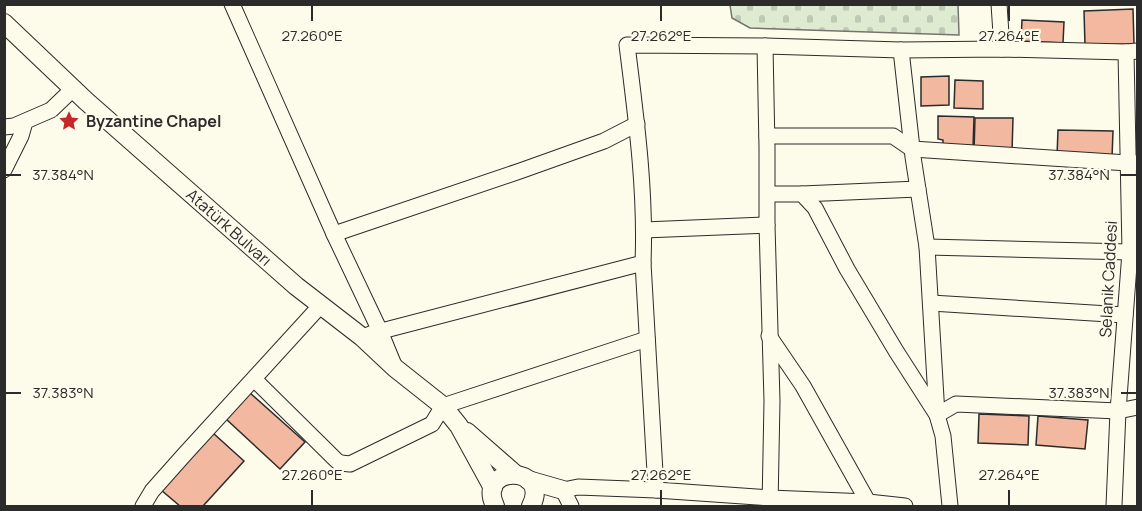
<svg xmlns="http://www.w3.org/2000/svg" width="1142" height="511" viewBox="0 0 1142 511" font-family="Manrope,sans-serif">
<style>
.cemetery{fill:url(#cemetery-stones);stroke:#74746e;stroke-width:1.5}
.building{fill:#f2b8a0;stroke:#2b2b2b;stroke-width:1.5}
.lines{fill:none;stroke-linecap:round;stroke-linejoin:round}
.minor-casing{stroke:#2b2b2b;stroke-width:17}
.major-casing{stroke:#2b2b2b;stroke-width:20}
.minor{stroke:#fdfbea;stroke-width:15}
.major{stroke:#fdfbea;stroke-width:18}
.ticks{fill:none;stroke:#2b2b2b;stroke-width:2}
.labels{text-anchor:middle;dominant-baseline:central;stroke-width:4.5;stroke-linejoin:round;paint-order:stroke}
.poi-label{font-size:16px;font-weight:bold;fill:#2b2b2b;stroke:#fdfbea;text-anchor:start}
.street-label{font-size:16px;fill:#2b2b2b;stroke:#fdfbea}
.ticks-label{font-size:15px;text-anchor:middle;fill:#2b2b2b;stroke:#fdfbea;stroke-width:4.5;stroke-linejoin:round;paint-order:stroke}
</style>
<defs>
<pattern id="cemetery-stones" width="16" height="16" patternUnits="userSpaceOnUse" patternTransform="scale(1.5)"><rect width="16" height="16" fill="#deebd1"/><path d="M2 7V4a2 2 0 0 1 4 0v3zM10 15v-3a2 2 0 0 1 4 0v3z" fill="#bfcab4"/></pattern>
</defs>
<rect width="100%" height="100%" fill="#fdfbea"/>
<polygon class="cemetery" points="730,5 958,5 959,35 750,28 732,18"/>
<g class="building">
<polygon points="1133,9 1134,44 1085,45 1084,11"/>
<polygon points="1022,20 1064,22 1063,43 1021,41"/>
<polygon points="949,76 949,105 921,106 921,77"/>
<polygon points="955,80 983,81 983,109 954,108"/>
<polygon points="938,116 974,117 973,149 943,148 943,140 938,139"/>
<polygon points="975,118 1013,118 1012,152 974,151"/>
<polygon points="1058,130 1113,131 1112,158 1057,156"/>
<polygon points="250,393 305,442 280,469 226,419"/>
<polygon points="979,414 1029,416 1028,445 978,443"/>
<polygon points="1038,416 1088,420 1085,449 1036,445"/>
<polygon points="213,433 244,461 203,506 180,506 161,490"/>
</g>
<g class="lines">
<g class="minor-casing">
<g id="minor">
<polyline points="232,4 334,234 380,331 394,365"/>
<polyline points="999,4 1002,49"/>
<polyline points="765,46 767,148 767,225 772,401 770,506"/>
<polyline points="901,50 913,157 927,247 937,415 956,404 1118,411 1138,407"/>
<polyline points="4,127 14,126 51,110 73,89"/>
<polyline points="767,136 893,136 912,149 1128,163 1137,163"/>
<polyline points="4,170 21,136 25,122"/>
<polyline points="768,194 802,194 815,208 847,269 896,351 937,415 943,436 950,506"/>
<polyline points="802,194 918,189"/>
<polyline points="644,230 767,225"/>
<polyline points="334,234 520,171 604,141 637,124"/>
<polyline points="927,247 1130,252"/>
<polyline points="931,303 1125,315"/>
<polyline points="370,334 643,263"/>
<polyline points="769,336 803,386 868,502"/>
<polyline points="254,379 337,461 341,463 350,464 432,424 443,406 647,339"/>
<path d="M656 490 643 263C646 190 636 117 627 45L765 46 901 50 1002 49 1126 52 1138 51"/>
<polyline points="143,506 152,491 184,455 321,305"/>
<polyline points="571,506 563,490 578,487 656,490 770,498 868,502 905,506"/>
<polyline points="1114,506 1118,411 1130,252 1126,52"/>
</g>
</g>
<g class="major-casing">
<g id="major">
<path id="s1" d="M4 23 86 101 296 286 362 337 395 368 443 406 459 426 493 488"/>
<polyline points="467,432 515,474"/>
<polyline points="528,480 563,490"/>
<path d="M495 506C475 464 552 465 531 506"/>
</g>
</g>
<use href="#minor" class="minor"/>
<use href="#major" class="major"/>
</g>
<path class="ticks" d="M312 6V21M661 6V21M1009 6V21M6 175H21M1121 175H1136M6 393H21M1121 393H1136M312 490V505M661 490V505M1009 490V505"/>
<defs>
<g id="sight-bare" transform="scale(1.62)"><path d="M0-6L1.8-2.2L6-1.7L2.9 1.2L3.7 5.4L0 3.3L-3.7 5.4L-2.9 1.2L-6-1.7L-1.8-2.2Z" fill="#c62828" stroke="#fdfbea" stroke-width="2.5" paint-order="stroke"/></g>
</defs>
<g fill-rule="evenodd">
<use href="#sight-bare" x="69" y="121"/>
</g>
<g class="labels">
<g class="poi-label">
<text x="86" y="121">Byzantine Chapel</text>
</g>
<g class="street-label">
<text stroke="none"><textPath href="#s1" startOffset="304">Atatürk Bulvarı</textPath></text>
<text transform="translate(1108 279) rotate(-87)">Selanik Caddesi</text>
</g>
</g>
<g class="ticks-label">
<text x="312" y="41">27.260°E</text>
<text x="661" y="41">27.262°E</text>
<text x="1009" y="41">27.264°E</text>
<text x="63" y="180">37.384°N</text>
<text x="1079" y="180">37.384°N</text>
<text x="63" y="398">37.383°N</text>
<text x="1079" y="398">37.383°N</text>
<text x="312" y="480">27.260°E</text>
<text x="661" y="480">27.262°E</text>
<text x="1009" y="480">27.264°E</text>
</g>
<rect width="1142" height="511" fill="none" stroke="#2b2b2b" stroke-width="12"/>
</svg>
